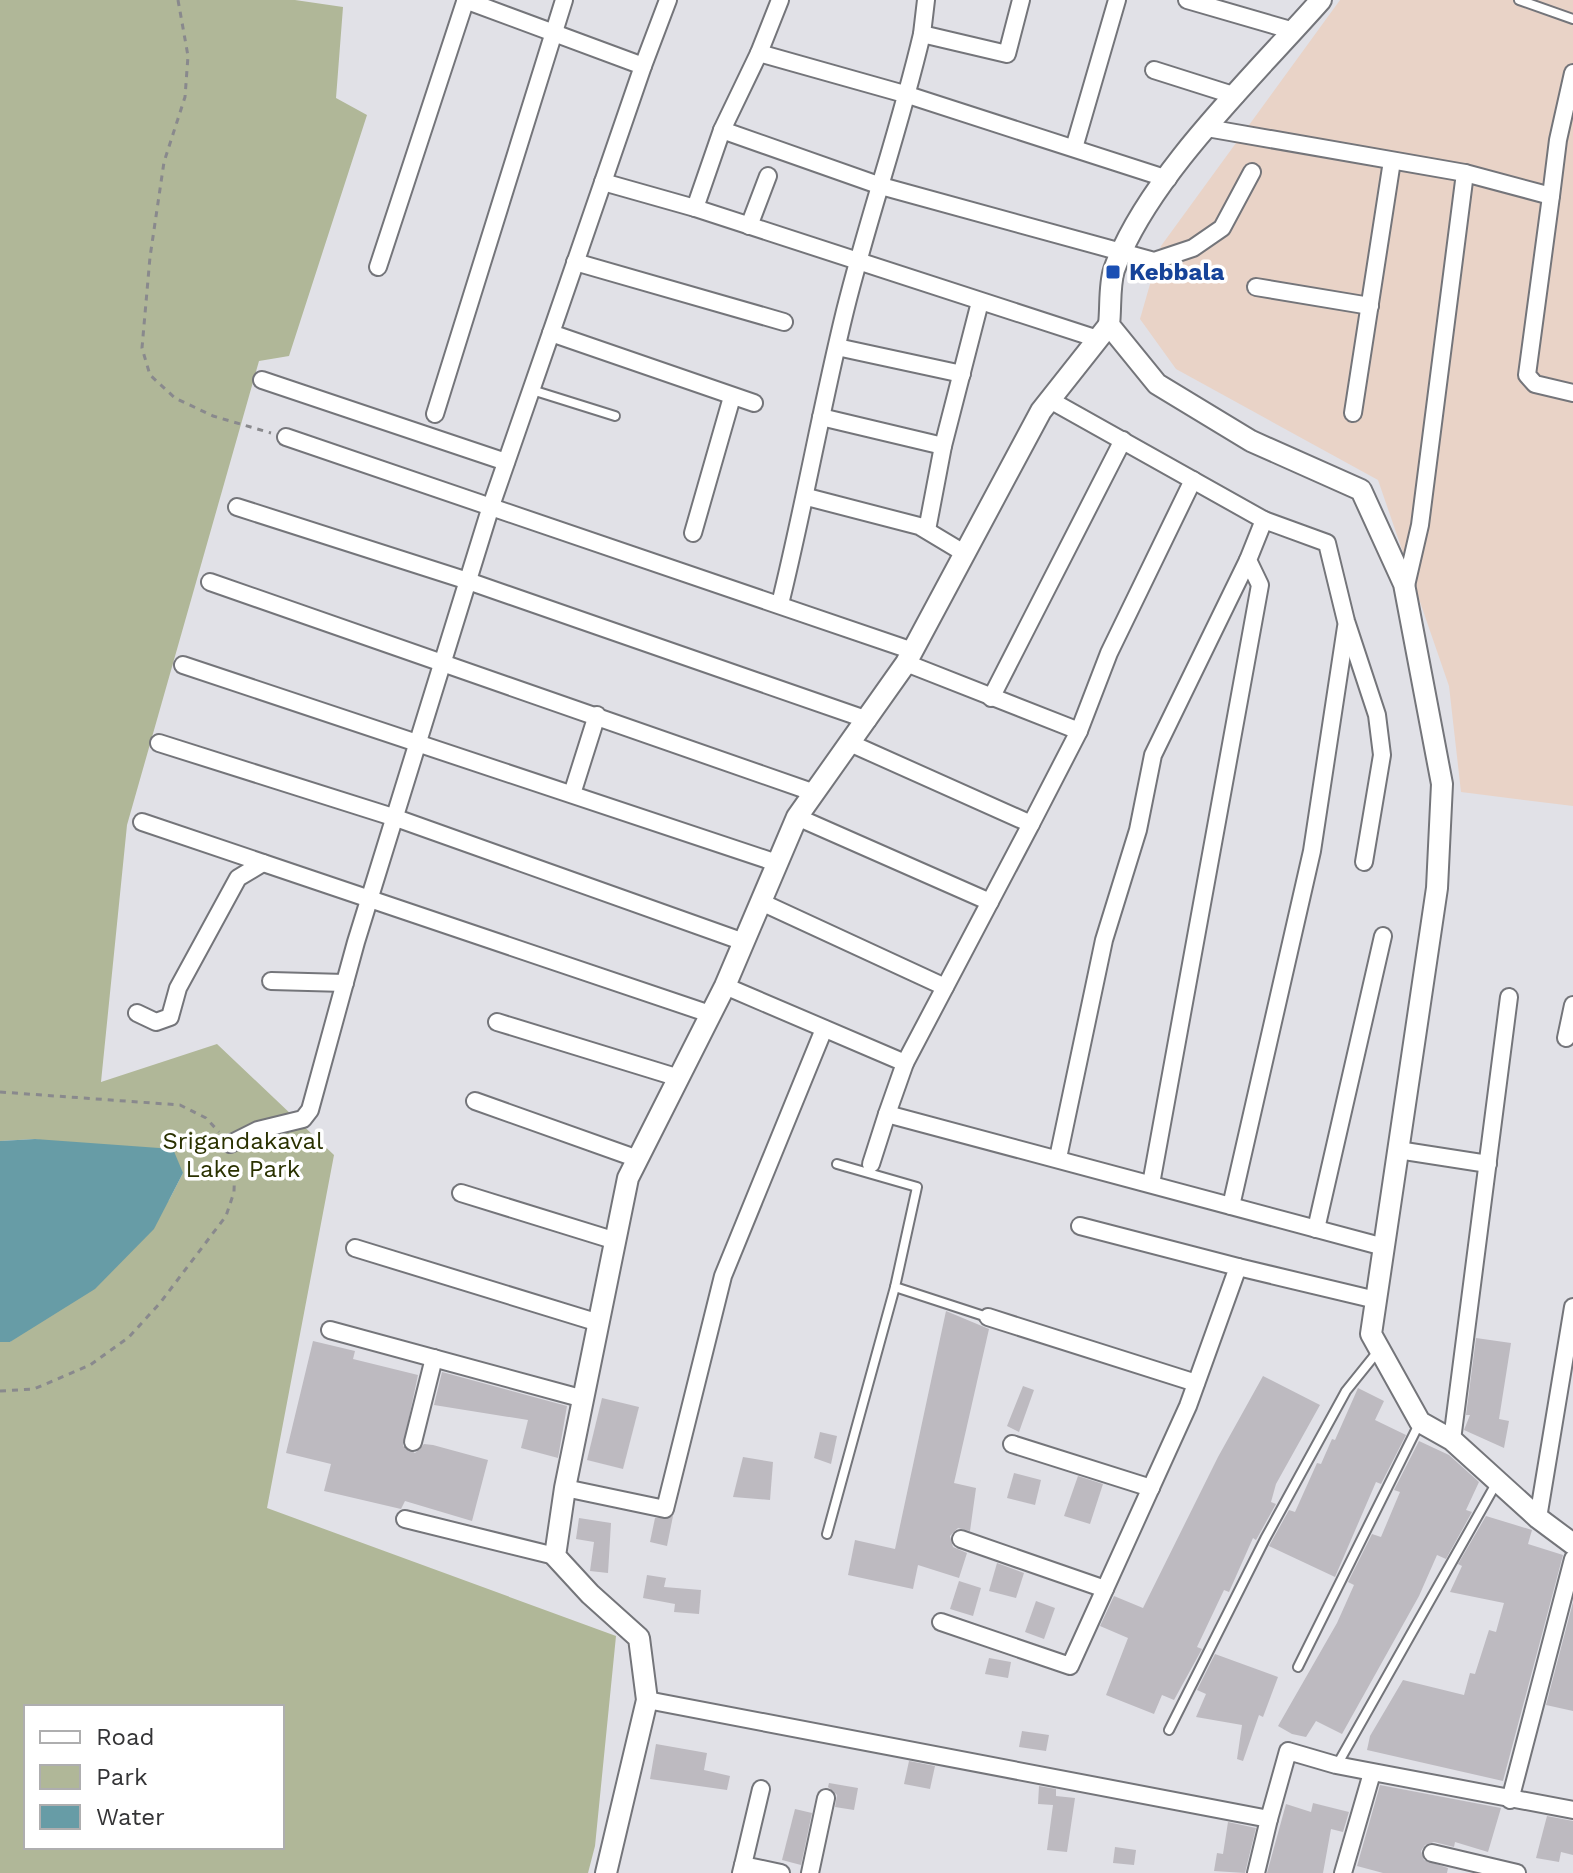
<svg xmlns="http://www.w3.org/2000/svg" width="1573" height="1873" viewBox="0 0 1573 1873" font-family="'Work Sans',sans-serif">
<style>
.industrial{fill:#e9d3c7}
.green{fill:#b0b798;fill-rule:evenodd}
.water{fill:#679ca6}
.building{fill:#bdbac0}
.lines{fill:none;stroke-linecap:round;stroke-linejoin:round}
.service-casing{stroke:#74757a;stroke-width:12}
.minor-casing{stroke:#74757a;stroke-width:20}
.tertiary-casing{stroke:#74757a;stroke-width:24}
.path{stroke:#89898d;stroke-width:3;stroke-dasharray:6 6;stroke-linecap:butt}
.service{stroke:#fff;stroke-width:8}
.minor{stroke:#fff;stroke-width:16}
.tertiary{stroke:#fff;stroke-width:20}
.transit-dot{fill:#1a4fb4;stroke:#fff;stroke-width:3}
.labels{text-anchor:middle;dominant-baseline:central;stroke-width:7;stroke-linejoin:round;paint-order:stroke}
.transit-label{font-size:24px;font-weight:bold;fill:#164399;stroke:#fff;text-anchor:start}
.park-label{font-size:24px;fill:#2a3100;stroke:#fff}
</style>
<rect width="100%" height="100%" fill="#e1e1e7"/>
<polygon class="industrial" points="1340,0 1573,0 1573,806 1461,792 1449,686 1378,480 1176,369 1140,319 1161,246"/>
<path class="green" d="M0 0H295L343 7 336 98 367 115 289 356 259 361 127 825 101 1082 217 1044 334 1155 267 1508 616 1636 595 1846 588 1873H0V1342H10L169 1200 183 1173 35 1139 0 1141ZM26 1707H282V1847H26Z"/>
<polygon class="water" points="35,1139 173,1149 183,1173 154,1229 95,1289 10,1342 0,1342 0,1141"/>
<g class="building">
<polygon points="946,1311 989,1329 954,1483 976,1488 970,1531 958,1528 950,1536 953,1547 967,1553 959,1578 918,1565 913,1589 848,1575 855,1540 895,1549"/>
<polygon points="1476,1338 1511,1343 1499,1419 1509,1421 1504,1448 1464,1430 1470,1415 1466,1415"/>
<polygon points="313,1341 355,1351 353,1359 418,1375 403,1446 415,1453 424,1444 433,1445 488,1460 472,1521 405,1501 401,1509 324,1491 331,1464 286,1453"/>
<polygon points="442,1372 567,1406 558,1458 521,1448 528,1420 434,1405"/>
<polygon points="1263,1376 1320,1405 1276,1484 1271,1502 1276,1504 1256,1540 1253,1538 1229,1592 1224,1590 1197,1647 1202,1649 1174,1700 1162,1695 1154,1714 1106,1695 1128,1638 1100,1626 1114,1596 1143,1608 1218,1457"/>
<polygon points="1023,1386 1034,1390 1019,1432 1007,1426"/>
<polygon points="1358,1388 1384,1401 1375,1420 1406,1435 1381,1484 1376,1482 1335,1577 1269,1546 1289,1510 1295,1512 1317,1463 1321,1464 1332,1439 1335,1440"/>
<polygon points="602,1398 639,1407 623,1469 587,1460"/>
<polygon points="820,1432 837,1436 831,1464 814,1458"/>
<polygon points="1419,1441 1449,1455 1479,1482 1466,1510 1472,1512 1446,1559 1437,1555 1419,1596 1342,1734 1316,1721 1306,1737 1292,1734 1278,1726 1337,1623 1354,1585 1348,1582 1372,1534 1381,1537 1400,1492 1394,1490"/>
<polygon points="743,1457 773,1462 770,1500 733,1497"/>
<polygon points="1014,1473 1041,1480 1035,1505 1007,1498"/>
<polygon points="1078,1476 1103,1484 1090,1524 1064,1516"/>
<polygon points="673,1516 667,1546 650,1542 655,1518"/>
<polygon points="1486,1516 1532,1530 1528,1544 1563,1555 1503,1781 1367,1750 1370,1736 1403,1680 1464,1695 1470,1673 1475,1674 1489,1630 1496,1632 1504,1603 1450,1592 1462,1566 1458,1564"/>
<polygon points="579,1518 611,1523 608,1573 590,1571 594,1542 576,1539"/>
<polygon points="997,1563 1024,1573 1016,1598 989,1591"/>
<polygon points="647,1575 666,1578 664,1587 701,1590 699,1614 674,1612 675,1604 643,1598"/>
<polygon points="959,1581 981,1588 973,1616 950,1609"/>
<polygon points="1036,1601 1055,1608 1044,1639 1025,1632"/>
<polygon points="1573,1602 1573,1711 1546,1705"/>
<polygon points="1215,1654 1278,1677 1263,1717 1259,1715 1243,1761 1237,1759 1242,1725 1196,1717 1206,1694 1197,1690"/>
<polygon points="989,1658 1011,1662 1008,1678 985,1674"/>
<polygon points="1022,1731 1049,1735 1046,1751 1019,1747"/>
<polygon points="656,1744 707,1753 704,1770 730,1776 727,1790 650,1779"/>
<polygon points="909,1761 935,1766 930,1789 904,1784"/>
<polygon points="829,1783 858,1788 854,1810 835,1807 837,1795 828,1787"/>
<polygon points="1380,1785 1501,1808 1488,1852 1455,1842 1454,1847 1434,1842 1425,1845 1421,1851 1424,1860 1448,1868 1447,1873 1383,1873 1357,1866"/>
<polygon points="1039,1786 1056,1789 1056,1796 1075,1798 1067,1852 1047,1850 1053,1805 1038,1804"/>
<polygon points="1313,1803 1349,1812 1343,1832 1331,1829 1323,1873 1267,1873 1286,1804 1311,1812"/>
<polygon points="795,1809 812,1813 801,1865 782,1860"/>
<polygon points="1547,1816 1573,1821 1573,1855 1561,1852 1559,1862 1536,1858"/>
<polygon points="1228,1822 1256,1828 1245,1873 1214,1871 1217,1853 1223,1854"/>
<polygon points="1115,1847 1136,1850 1134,1865 1113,1863"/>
</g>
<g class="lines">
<g class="service-casing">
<g id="service">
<polyline points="1519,0 1573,19"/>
<polyline points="532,390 615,416"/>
<polyline points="837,1164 917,1187 895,1287 987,1317"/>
<polyline points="827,1534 895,1287"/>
<polyline points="1298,1667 1420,1422"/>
<polyline points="1169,1730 1265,1539 1346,1391 1379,1350"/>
<polyline points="1337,1765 1497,1482"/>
</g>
</g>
<g class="minor-casing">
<g id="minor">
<polyline points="465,0 643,66 551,333 754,403"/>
<polyline points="780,0 759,53 908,95 1168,179"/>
<polyline points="1187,0 1294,31"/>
<polyline points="922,34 926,0"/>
<polyline points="643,66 668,0"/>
<polyline points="1154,70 1236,96"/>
<polyline points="1207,128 1465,173 1551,196 1527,375 1535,384 1573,393"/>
<polyline points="722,130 759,53"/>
<polyline points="1074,148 1117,0"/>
<polyline points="603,182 695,208 722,130 881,186 1154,261 1193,248 1222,228 1252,172"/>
<polyline points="1551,196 1558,140 1573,73"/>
<polyline points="695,208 1098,339"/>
<polyline points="749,226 768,176"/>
<polyline points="575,262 784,322"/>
<polyline points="378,267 465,2"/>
<polyline points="1256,287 1370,306"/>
<polyline points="837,347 962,374"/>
<polyline points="262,380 506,462"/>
<polyline points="1050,400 1264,520"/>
<polyline points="1353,413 1392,161"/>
<polyline points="435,414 564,0"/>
<polyline points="821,417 943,446 980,302"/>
<polyline points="286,437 913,651"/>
<polyline points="807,497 919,526 964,553"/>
<polyline points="237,507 468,581 868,720"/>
<polyline points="927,530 943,446"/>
<polyline points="693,533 732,397"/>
<polyline points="210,582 815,793"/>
<polyline points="1405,590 1420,525 1465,173"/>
<path d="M780 604C804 507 821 409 845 311 868 218 900 128 922 34L1007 54 1021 0"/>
<polyline points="906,663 1079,731 1109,653 1193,480"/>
<polyline points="183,665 777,863"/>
<polyline points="991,698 1123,440"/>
<polyline points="159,743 396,818 744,942"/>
<polyline points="852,744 1031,824 1079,731"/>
<polyline points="572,794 597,715"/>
<polyline points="797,817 990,902"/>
<polyline points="142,822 710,1014"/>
<polyline points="761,902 945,987"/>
<polyline points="271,981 345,983"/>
<polyline points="725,986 905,1063 887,1114 1384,1247"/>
<polyline points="137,1013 156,1022 170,1017 178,988 238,878 263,863"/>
<polyline points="497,1022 676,1077"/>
<polyline points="1566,1038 1573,1005"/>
<polyline points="905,1063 1031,824"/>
<polyline points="475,1101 638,1159"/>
<polyline points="230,1144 258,1130 303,1119 310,1110 356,942 491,506 551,333"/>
<polyline points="1398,1150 1488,1164"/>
<polyline points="1058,1158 1104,940 1138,830 1153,755 1248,560"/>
<polyline points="871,1164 887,1114"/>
<polyline points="1151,1184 1260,585 1248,560 1264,520 1327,543 1346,621 1377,715 1382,755 1364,862"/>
<polyline points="461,1193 616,1241"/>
<polyline points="1231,1206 1312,851 1346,627"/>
<polyline points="1316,1229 1383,936"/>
<polyline points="355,1248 599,1323"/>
<polyline points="1238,1267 1376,1300"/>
<polyline points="988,1317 1196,1383"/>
<polyline points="330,1330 584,1399"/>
<polyline points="1452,1440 1509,997"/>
<polyline points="413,1442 434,1358"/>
<polyline points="1012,1444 1151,1488"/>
<polyline points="565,1488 665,1509 723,1276 824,1029"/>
<polyline points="1538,1518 1573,1307"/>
<polyline points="405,1519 555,1556"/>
<polyline points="961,1539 1105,1589"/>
<polyline points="941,1622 1070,1666 1188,1406 1238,1267 1080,1226"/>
<polyline points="647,1700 1269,1819 1288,1751 1336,1765 1573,1810"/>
<polyline points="1510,1800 1573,1559"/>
<polyline points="1432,1853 1517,1873"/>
<polyline points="743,1865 761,1789"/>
<polyline points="741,1873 743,1865 781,1873"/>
<polyline points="810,1873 826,1798"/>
<polyline points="1256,1873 1269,1819"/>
<polyline points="1343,1873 1372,1773"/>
</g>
</g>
<g class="tertiary-casing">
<g id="tertiary">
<path d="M1321 0C1255 75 1147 177 1114 270 1109 286 1111 308 1109 325L1157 384 1251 441 1361 490 1404 584 1442 784 1437 888 1371 1334 1420 1422 1452 1440 1538 1518 1573 1544"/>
<polyline points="606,1873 647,1700 639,1638 590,1594 555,1556 565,1488 628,1178 725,986 797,817 906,663 1041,411 1109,325"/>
</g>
</g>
<g class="path">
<polyline points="178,0 188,56 185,97 164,162 150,257 142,348 150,375 175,398 213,416 271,433"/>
<polyline points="0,1092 180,1105 206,1118 219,1132"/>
<polyline points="0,1391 34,1389 90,1365 129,1337 160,1303 226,1216 234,1192 235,1158"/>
</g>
<use href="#service" class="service"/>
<use href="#minor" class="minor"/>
<use href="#tertiary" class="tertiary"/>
</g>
<rect class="transit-dot" x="1105" y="264" width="16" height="16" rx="4"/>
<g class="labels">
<g class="transit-label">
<text x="1129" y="272">Kebbala</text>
</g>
<g class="park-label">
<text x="243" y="1141">Srigandakaval<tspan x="243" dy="28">Lake Park</tspan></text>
</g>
</g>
<rect x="24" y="1705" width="260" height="144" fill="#ffffff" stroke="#aeaeaf" stroke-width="2"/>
<rect x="40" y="1731" width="40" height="12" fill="#ffffff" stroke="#aeaeaf" stroke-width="2"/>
<text x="96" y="1745" font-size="24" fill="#343436">Road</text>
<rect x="40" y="1765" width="40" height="24" fill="#b0b798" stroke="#aeaeaf" stroke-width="2"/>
<text x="96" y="1785" font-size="24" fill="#343436">Park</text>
<rect x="40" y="1805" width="40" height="24" fill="#679ca6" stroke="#aeaeaf" stroke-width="2"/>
<text x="96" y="1825" font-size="24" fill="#343436">Water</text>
</svg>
